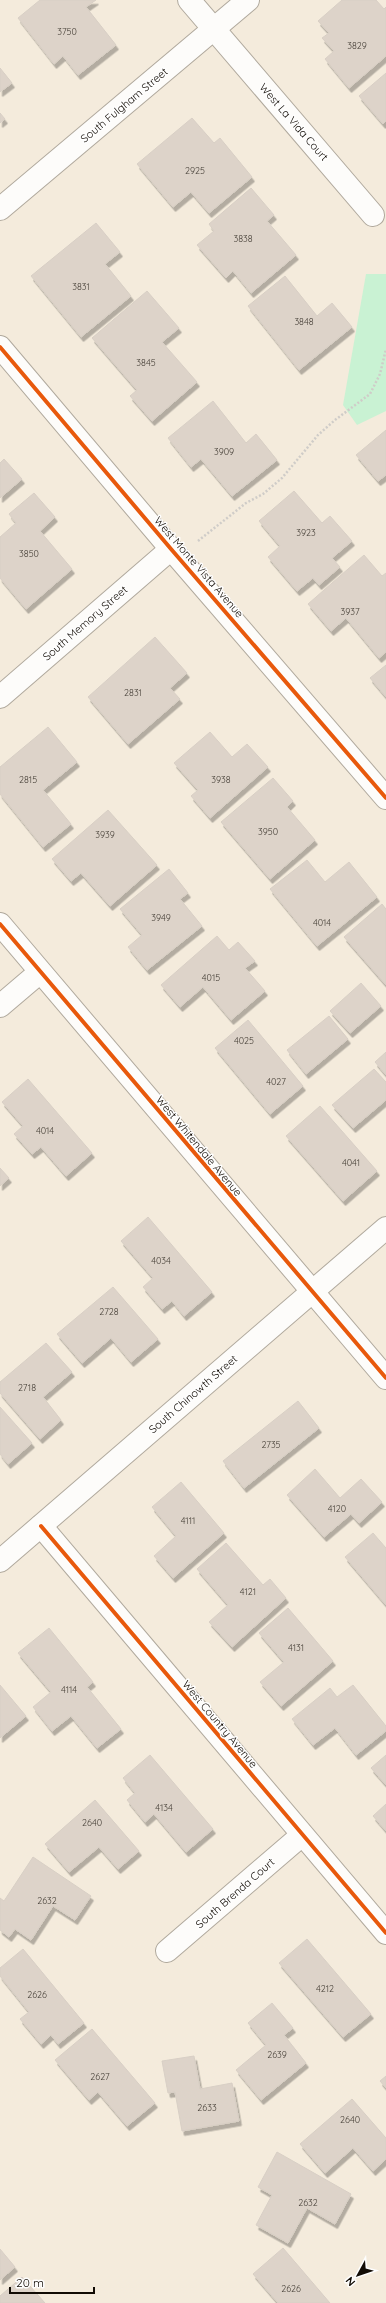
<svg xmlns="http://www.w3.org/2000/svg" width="386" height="2303" viewBox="0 0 386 2303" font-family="Quicksand,sans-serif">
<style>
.green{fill:#c9f2d3}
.building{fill:#ddd3c9;stroke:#d8cfc5;filter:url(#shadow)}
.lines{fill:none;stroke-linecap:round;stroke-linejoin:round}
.minor-casing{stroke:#b0a99d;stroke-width:24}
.tertiary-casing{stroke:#b0a99d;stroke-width:24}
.path{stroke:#cfccc8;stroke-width:2.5;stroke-dasharray:2 2;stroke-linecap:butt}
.minor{stroke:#fdfcfa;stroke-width:22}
.tertiary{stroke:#fdfcfa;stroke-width:22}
.cycleway-casing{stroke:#fefefe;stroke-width:6}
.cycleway{stroke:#e8590c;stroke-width:4}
.labels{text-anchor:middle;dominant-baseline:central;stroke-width:3;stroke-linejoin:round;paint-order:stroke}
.number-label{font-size:9px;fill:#474038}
.street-label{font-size:11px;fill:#110b04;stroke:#fefefe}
</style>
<defs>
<filter id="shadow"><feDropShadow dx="2.5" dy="4.5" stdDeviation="0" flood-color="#0004"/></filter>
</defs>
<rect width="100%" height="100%" fill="#f4ebdc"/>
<polygon class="green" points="366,274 386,274 386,411 357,425 343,405"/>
<g class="building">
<polygon points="40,0 96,0 86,7 116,45 78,75 63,56 54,64 18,18"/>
<polygon points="342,0 376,0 384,9 386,7 386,56 349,88 325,59 334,51 322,38 329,33 318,21"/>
<polygon points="0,68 12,83 0,92"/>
<polygon points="386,73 386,121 383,124 359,96"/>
<polygon points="0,113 5,119 0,123"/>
<polygon points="192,118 214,143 220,138 252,177 209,213 191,192 173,207 137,164"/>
<polygon points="251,188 274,215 267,221 296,255 251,293 233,271 226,278 197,245 214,231 209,224"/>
<polygon points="96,223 120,252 105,264 131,296 81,337 31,276"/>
<polygon points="285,276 317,316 332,303 352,327 299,370 248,306"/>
<polygon points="147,291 179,328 162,342 197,382 152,421 130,396 137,390 92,338"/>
<polygon points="213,401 246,443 256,434 277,460 232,496 201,459 191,467 168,438"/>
<polygon points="386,430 386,475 378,481 356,455"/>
<polygon points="4,459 22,479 0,498 0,463"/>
<polygon points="294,491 322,523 330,516 352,541 332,558 340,567 319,585 313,578 297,591 268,557 280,546 259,521"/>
<polygon points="34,493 55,517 40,531 72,569 26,609 0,578 0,537 16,523 9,514"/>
<polygon points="364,555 382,576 386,573 386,652 379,658 346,618 331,631 308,604"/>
<polygon points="155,637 187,673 170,688 180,699 128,744 88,697"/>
<polygon points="386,665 386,697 370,678"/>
<polygon points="48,727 77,762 43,790 71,824 43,847 0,794 0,767"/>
<polygon points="210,732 232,757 247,744 268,767 210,818 191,796 198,790 174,763"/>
<polygon points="273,778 293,801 287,807 315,840 270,879 221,822"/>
<polygon points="108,810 157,865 110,906 81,873 71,881 52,859"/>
<polygon points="307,860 325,882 349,862 377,897 317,946 270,889"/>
<polygon points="169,869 188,893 180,899 202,926 147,970 128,947 142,935 120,909"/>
<polygon points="382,904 386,909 386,985 344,937"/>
<polygon points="217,936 229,950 238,942 255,961 245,968 265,991 231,1020 203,987 180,1007 161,985"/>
<polygon points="361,983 381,1006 350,1033 330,1011"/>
<polygon points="329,1016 348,1039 306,1074 287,1050"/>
<polygon points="248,1020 303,1086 270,1114 215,1048"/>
<polygon points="386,1052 386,1075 375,1062"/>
<polygon points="374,1069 386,1082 386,1100 353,1128 332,1105"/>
<polygon points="28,1079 92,1153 66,1176 41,1147 32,1154 14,1134 23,1126 2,1102"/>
<polygon points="320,1106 377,1171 343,1201 286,1136"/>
<polygon points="0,1168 9,1178 0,1186"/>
<polygon points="148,1217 212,1292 184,1316 172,1301 162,1309 143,1287 153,1278 121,1241"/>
<polygon points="113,1287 158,1339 131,1362 111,1338 82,1363 57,1334"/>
<polygon points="46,1343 72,1372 43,1397 61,1420 40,1439 0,1393 0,1382"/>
<polygon points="298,1401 319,1428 244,1488 223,1461"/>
<polygon points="0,1407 32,1443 8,1464 0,1454"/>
<polygon points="315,1469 340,1498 361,1479 382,1502 359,1523 351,1514 324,1537 287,1495"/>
<polygon points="181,1482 224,1533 173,1578 154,1556 176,1536 152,1507"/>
<polygon points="373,1533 386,1548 386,1605 345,1557"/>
<polygon points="226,1543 263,1585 270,1579 286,1598 232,1647 209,1622 228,1605 197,1569"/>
<polygon points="288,1608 333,1661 281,1706 260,1682 284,1662 259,1633"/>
<polygon points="49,1628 93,1682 87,1687 121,1729 97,1748 71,1716 52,1731 33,1707 51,1692 18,1653"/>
<polygon points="0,1685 26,1716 0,1738"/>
<polygon points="353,1685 386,1726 386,1731 356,1755 335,1728 313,1745 292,1719 330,1688 337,1697"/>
<polygon points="150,1755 213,1829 186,1852 154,1814 145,1822 127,1800 135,1793 123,1778"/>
<polygon points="386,1755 386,1785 371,1768"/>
<polygon points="95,1800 139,1851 118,1869 99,1847 69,1872 45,1844"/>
<polygon points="386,1804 386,1831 373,1816"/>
<polygon points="33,1857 91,1896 75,1920 53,1906 31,1940 15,1929 9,1937 0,1930 0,1898 4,1901"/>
<polygon points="307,1939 371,2014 343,2037 279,1963"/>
<polygon points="23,1949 84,2023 58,2044 51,2035 41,2044 20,2019 29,2012 0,1976 0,1968"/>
<polygon points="272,2003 293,2028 284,2035 306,2063 261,2100 236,2070 266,2045 248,2023"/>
<polygon points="92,2029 155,2103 127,2126 98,2092 89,2100 55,2060"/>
<polygon points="194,2056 200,2089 232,2083 239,2121 182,2131 175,2092 168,2093 162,2061"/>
<polygon points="386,2076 386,2088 380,2081"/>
<polygon points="352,2099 386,2138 386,2159 373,2171 353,2148 325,2173 300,2144"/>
<polygon points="277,2152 351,2194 335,2224 307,2208 288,2243 256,2225 272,2195 258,2187"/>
<polygon points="283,2248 330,2303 278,2303 253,2274"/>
<polygon points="0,2249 15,2267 0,2280"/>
<polygon points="22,2277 45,2303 0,2303 0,2296"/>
</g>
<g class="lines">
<g class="minor-casing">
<g id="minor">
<polyline points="189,0 373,215"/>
<polyline points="0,209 248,0"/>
<polyline points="0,347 171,549 386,798"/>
<polyline points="0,697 171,549"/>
<polyline points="0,1006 40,972"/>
<polyline points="41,1526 386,1933"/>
<polyline points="167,1951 302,1835"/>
</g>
</g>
<g class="tertiary-casing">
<g id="tertiary">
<polyline points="0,924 386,1378"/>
<polyline points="0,1561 386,1228"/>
</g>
</g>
<polyline class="path" points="198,541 246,503 263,494 282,478 318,435 335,420 370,394 380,374 386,349"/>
<use href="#minor" class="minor"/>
<use href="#tertiary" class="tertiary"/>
<g class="cycleway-casing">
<g id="cycleway">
<polyline points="0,347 171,549 386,798"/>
<polyline points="0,924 386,1378"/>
<polyline points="41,1526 386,1933"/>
</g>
</g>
<use href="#cycleway" class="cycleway"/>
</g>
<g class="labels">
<g class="number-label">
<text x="67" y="31">3750</text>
<text x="357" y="45">3829</text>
<text x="195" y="170">2925</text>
<text x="243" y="238">3838</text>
<text x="81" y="286">3831</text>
<text x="304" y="321">3848</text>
<text x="146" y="362">3845</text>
<text x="224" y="451">3909</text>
<text x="306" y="532">3923</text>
<text x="29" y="553">3850</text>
<text x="350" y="611">3937</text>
<text x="133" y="692">2831</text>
<text x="28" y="779">2815</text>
<text x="221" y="779">3938</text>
<text x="268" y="831">3950</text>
<text x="105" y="834">3939</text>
<text x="161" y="917">3949</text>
<text x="322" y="922">4014</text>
<text x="211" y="977">4015</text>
<text x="244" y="1040">4025</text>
<text x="276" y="1081">4027</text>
<text x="45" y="1130">4014</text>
<text x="351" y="1162">4041</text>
<text x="161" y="1260">4034</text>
<text x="109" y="1311">2728</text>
<text x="27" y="1387">2718</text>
<text x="271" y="1444">2735</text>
<text x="337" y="1508">4120</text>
<text x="188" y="1520">4111</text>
<text x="248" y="1591">4121</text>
<text x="296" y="1647">4131</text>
<text x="69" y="1689">4114</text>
<text x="164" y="1807">4134</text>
<text x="92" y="1822">2640</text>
<text x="47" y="1900">2632</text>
<text x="325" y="1988">4212</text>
<text x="37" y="1994">2626</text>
<text x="277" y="2054">2639</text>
<text x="100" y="2076">2627</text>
<text x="207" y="2107">2633</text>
<text x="350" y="2119">2640</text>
<text x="308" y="2202">2632</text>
<text x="291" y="2288">2626</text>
</g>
<g class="street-label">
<text transform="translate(124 105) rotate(-40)">South Fulgham Street</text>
<text transform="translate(294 122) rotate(49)">West La Vida Court</text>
<text transform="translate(199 567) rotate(49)">West Monte Vista Avenue</text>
<text transform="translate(85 623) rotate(-41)">South Memory Street</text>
<text transform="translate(199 1146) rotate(50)">West Whitendale Avenue</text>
<text transform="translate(193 1394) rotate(-41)">South Chinowth Street</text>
<text transform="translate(220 1724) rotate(50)">West Country Avenue</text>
<text transform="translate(235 1893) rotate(-41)">South Brenda Court</text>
</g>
</g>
<g transform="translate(358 2275) rotate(230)" stroke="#fefefe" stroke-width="3" paint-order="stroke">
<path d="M0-3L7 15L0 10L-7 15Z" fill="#110b04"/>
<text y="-6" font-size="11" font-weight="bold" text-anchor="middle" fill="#110b04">N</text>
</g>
<path d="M10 2287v6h84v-6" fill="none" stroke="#110b04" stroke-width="2"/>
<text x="16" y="2287" font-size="12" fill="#110b04" stroke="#fefefe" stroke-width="3" paint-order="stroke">20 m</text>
</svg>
